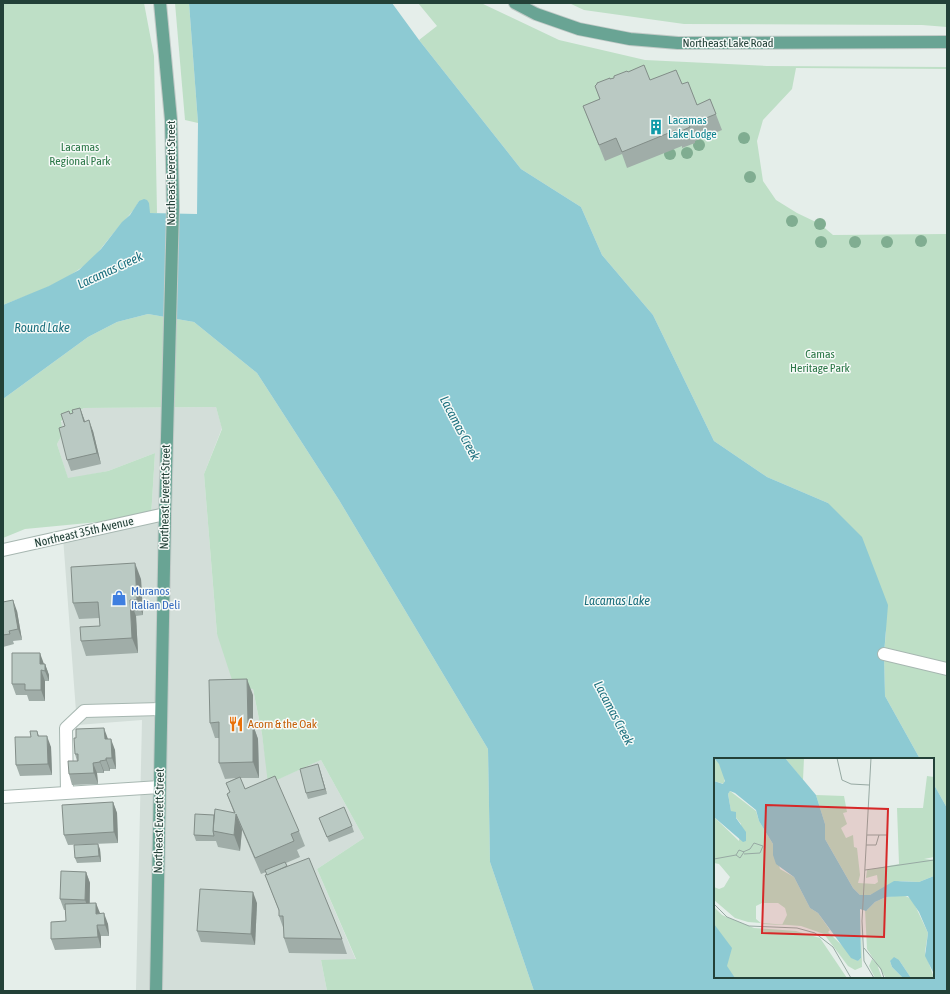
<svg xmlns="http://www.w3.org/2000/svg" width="950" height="994" viewBox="0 0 950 994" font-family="'Asap Condensed',sans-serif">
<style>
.built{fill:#d3ded9}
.green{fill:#bedfc6}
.water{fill:#8dcad3}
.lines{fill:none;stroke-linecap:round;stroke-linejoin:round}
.minor-casing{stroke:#a7b7b1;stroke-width:14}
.major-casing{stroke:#c1cac7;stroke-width:14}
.minor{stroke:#fff;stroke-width:12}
.major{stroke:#69a494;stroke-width:12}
.tree{fill:#80ad91}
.wall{fill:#a0ada8}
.shaded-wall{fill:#828d88}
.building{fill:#bac9c3;stroke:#828d88}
.labels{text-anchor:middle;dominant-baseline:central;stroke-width:3;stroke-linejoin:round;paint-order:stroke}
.street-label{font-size:12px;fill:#234138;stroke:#f6faf8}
.culture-label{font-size:12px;fill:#0d838f;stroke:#f6faf8;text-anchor:start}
.park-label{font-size:12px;fill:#2d7848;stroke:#f6faf8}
.shop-label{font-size:12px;fill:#366cbe;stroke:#f6faf8;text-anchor:start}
.food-label{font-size:12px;fill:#c56008;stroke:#f6faf8;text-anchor:start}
.water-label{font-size:13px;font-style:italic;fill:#1c707e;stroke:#f6faf8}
.inset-road{fill:none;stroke:#97a9a3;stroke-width:1}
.view{fill:#d62828;fill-opacity:0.15;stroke:#d62828;stroke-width:2}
.inset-edge{fill:none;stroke:#234138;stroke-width:2}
</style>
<rect width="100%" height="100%" fill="#e5eeea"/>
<polygon class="built" points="216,407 222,428 204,474 217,634 253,689 262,734 269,783 321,760 364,838 317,869 356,960 321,960 327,991 136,991 142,720 77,725 63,537 151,517 155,453 108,471 68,479 57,444 63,433 61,422 84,408"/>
<g class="green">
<path d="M3 3H144L154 56 157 213H149V203L139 201C133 213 124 220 116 230 104 244 94 260 78 270 56 286 28 295 3 305Z"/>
<polygon points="175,3 189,3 198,123 185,120"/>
<polygon points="418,3 465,3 466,4 481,3 559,40 645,60 767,66 947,67 947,69 796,68 792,89 763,120 757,141 763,181 776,200 797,213 820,224 833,235 947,234 947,808 933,783 933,759 920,759 885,696 884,654 886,632 828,503 767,477 714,441 653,315 602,255 581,207 521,169 419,40 437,26"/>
<polygon points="569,3 947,3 947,27 922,25 684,24 584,10"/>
<polygon points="148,314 194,322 257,373 339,500 488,749 490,862 534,991 327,991 321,960 356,959 317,869 364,838 321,760 268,784 262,734 253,689 234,686 217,634 204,474 222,429 216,407 84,408 61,421 63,433 57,444 68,478 108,471 155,453 151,517 25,529 3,538 3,399 88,337 117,322"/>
</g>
<polygon class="water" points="189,3 392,3 419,40 521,169 581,207 602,255 653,315 714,441 767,477 828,503 862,537 888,605 884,654 885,696 920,759 715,759 715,977 933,977 933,783 947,808 947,991 534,991 490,862 488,749 339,500 257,373 194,322 148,314 117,322 88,337 3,399 3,305 49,286 79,270 101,249 122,222 130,215 139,201 144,199 147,200 149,203 150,213 197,214 198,123"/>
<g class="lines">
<g class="minor-casing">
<g id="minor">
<polyline points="3,550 165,514"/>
<polyline points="884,654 947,669"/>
<polyline points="67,792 66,728 84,711 161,709"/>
<polyline points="3,797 160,787"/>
</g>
</g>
<g class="major-casing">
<g id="major">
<polyline points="515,3 536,14 579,29 630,39 678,43 947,42"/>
<polyline points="156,991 165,514 173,207 171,120 160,3"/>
</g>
</g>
<use href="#minor" class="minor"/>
<use href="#major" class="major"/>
</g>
<g class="tree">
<circle cx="744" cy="138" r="6"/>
<circle cx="699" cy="145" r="6"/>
<circle cx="687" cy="153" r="6"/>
<circle cx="670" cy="154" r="6"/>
<circle cx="750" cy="177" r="6"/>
<circle cx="792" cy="221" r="6"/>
<circle cx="820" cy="224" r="6"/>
<circle cx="921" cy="241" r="6"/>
<circle cx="821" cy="242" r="6"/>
<circle cx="855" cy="242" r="6"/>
<circle cx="887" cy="242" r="6"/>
</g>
<g class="wall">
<polygon points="628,72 650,80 682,84 697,105 710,99 722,130 695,141 695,143 682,148 682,146 627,168 622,154 605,161 583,106 600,99 595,86"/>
<polygon points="80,408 85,421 93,431 101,464 71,471 67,460 65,426 70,414 73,413"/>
<polygon points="141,579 143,615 136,616 138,653 86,656 81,641 100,626 99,618 79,619 73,603"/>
<polygon points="3,599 4,602 17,611 22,640 13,641 14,644 3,647"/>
<polygon points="44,664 45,664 49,675 49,681 45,681 45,701 29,701 27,695 16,695 12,684"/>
<polygon points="253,695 253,725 258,739 259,778 240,778 245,789 299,831 305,846 297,850 300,857 286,863 287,866 342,939 347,954 289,953 284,938 284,930 279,916 279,911 265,875 267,875 266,872 261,874 242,830 240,851 218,847 216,841 196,841 194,835 214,815 234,813 227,794 230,792 226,783 236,778 225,779 219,763 219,738 215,738 210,723"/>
<polygon points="37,731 39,736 51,747 52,775 20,776 16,765 31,737"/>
<polygon points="76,738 108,739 115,750 116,769 110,769 110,771 104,771 104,773 97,773 98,784 72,785 69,774 77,761 75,754"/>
<polygon points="318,764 327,794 308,799 306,793"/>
<polygon points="113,802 117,813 118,843 68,845 64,835"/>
<polygon points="319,818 352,826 354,832 329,842"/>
<polygon points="100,849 101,862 77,863 75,858"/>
<polygon points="86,872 90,883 90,903 100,914 108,924 109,936 101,936 101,948 55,950 51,939 66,921 66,910 64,910 60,899"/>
<polygon points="257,903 255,945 201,942 197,931"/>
</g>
<g class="shaded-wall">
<polygon points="80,408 84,419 88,432 84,422"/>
<polygon points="89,420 93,431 101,464 97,453"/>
<polygon points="135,563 141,579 143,615 137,600"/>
<polygon points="13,600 17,611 22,640 18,629"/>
<polygon points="130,600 136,616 138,653 132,638"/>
<polygon points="40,653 44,664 44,670 40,664"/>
<polygon points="45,664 49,675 49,681 45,671"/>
<polygon points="41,670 45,681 45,701 41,690"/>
<polygon points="247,679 253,695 253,725 258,739 259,778 253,762 248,723"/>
<polygon points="104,728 108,739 109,750 105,739"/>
<polygon points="47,736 51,747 52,775 48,764"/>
<polygon points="111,739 115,750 116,769 112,758"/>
<polygon points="106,758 110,769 110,771 106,760"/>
<polygon points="100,761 104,771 104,773 100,762"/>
<polygon points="93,763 97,773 98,784 94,773"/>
<polygon points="318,764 320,770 327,794 325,789"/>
<polygon points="113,802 117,813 118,843 114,832"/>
<polygon points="236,814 242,830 240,851 234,835"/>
<polygon points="98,844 100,849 101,862 99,856"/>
<polygon points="86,872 90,883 89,910 85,900"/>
<polygon points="253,892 257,903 255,945 251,934"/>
<polygon points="96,903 100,913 96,914"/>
<polygon points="104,913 108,924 109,936 105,925"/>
<polygon points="97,925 101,936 101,948 98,937"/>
</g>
<g class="building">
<polygon points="644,65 650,80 676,70 682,84 688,82 697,105 710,99 716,114 689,125 690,127 677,133 676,130 622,152 616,138 599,145 583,106 600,99 595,86 597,84 597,83 610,78 610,79 614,78 614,76 627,71 628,72"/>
<polygon points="80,408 84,422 89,420 97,453 67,460 59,428 65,426 61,414 69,411 70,414 73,413 72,410"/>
<polygon points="135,563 137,600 130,600 132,638 81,641 80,627 100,626 98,602 73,603 71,567"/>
<polygon points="3,600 3,602 13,600 18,629 9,631 10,634 3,635"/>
<polygon points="12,653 40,653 40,664 45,664 45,671 41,670 41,690 25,690 25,684 12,684"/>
<polygon points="247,679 248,723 253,723 253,762 219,763 219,722 210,723 209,680"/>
<polygon points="104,728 105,739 111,739 112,758 106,758 106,760 100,761 100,762 93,763 94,773 69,774 68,761 78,761 78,754 75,754 74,738 76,738 76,729"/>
<polygon points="30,731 37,731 38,736 47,736 48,764 16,765 15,737 31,737"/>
<polygon points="318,764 325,789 306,793 300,769"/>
<polygon points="275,776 299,831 291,834 294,841 255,858 236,814 234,835 213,831 215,809 235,813 227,794 230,792 226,783 240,777 245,789"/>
<polygon points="113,802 114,832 64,835 62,805"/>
<polygon points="344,807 352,826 327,837 319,818"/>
<polygon points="195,814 214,815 213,831 214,836 194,835"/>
<polygon points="98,844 99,856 75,858 74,845"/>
<polygon points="309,858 342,939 284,938 283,916 279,916 279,910 265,875"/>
<polygon points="285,862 287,866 267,875 265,870"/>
<polygon points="61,871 86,872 85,900 60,899"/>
<polygon points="200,889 253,892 251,934 197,931"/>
<polygon points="96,903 96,914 104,913 105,925 97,925 98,937 51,939 51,922 66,921 65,904"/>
</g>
<defs>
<g id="building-bare" transform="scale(1.2)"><path d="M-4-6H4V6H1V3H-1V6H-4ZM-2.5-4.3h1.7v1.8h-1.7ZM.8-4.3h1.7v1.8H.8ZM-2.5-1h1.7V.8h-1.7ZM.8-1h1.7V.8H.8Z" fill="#0f9aa8" stroke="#f6faf8" stroke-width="2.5" paint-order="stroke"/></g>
<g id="shop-bare" transform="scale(1.2)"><path d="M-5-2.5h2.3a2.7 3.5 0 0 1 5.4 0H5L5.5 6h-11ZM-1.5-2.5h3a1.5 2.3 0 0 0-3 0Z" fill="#3f7fe0" stroke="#f6faf8" stroke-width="2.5" paint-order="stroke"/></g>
<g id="restaurant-bare" transform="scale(1.2)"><path d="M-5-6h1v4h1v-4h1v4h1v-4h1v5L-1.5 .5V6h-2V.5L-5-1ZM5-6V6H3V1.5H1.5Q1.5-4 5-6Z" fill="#e8710a" stroke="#f6faf8" stroke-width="2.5" paint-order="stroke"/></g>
</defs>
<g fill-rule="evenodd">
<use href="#building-bare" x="656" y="127"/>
<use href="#shop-bare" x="119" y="598"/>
<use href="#restaurant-bare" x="236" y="724"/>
</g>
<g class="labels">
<g class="street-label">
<text x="728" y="43">Northeast Lake Road</text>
<text transform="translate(171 173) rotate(-90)">Northeast Everett Street</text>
<text transform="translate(165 497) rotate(-89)">Northeast Everett Street</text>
<text transform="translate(84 532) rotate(-13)">Northeast 35th Avenue</text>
<text transform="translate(159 821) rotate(-89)">Northeast Everett Street</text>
</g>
<g class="culture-label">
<text x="668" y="120">Lacamas<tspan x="668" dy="14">Lake Lodge</tspan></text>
</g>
<g class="park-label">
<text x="80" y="147">Lacamas<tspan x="80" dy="14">Regional Park</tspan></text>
<text x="820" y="354">Camas<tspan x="820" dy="14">Heritage Park</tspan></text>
</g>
<g class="shop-label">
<text x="131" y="591">Muranos<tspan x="131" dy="14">Italian Deli</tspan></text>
</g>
<g class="food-label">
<text x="248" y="724">Acorn &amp; the Oak</text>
</g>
<g class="water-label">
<text transform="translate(110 270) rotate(-25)">Lacamas Creek</text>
<text x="42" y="327">Round Lake</text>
<text transform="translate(460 428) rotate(62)">Lacamas Creek</text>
<text x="617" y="600">Lacamas Lake</text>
<text transform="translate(614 713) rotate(62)">Lacamas Creek</text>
</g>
</g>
<g transform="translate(714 758)">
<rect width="220" height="220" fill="#e5eeea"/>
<path d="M71 0H90L89 22ZM0 1 5 5 11 19 10 26 0 23ZM213 18 220 19V99L210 101 220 102V118L205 124 186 123 156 137H146L139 130 111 81V66L102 37 130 38 133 54 129 55 133 66 127 70 132 80 139 77 140 89 143 90 146 117 144 125 161 126 164 124 163 117 152 120 153 112 185 106 183 50H209ZM16 33 42 53 45 63 59 86 66 111 80 119 96 150 104 155 116 172 114 174 144 203 147 200V163L148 209 141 212 134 208 110 176 87 168 34 164 21 160 0 142V129L5 131 10 129 16 119 5 106 0 105V59L25 83 27 66 17 53 14 36ZM48 145H64L71 150 73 157 68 167 48 166 42 161V148ZM189 137 198 141 214 175 211 194 220 220H197L185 202 176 203 178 209 189 220H172L153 191 151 151 153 152 161 144 172 139ZM0 149 8 157 40 170 82 173 106 180 133 220H0ZM158 201 163 206 168 220H161L155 208Z" fill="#bedfc6" fill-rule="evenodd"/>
<path d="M0 0H71L102 37 111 66V81L139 130 146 137H156L180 123 205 124 220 118V216L211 198 214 175 205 154 194 138 172 139 161 144 152 153 146 151 147 200 144 203 137 200 104 155 96 150 80 119 62 106 59 97V86L45 63 42 52 21 35 16 33 14 36 17 53 22 54V60L32 74V83L29 84 0 59V23L9 26 11 23 5 6ZM0 166 18 190 13 208 21 220H0ZM180 199 185 202 197 220H189L178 209 176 203Z" fill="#8dcad3"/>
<path class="inset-road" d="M123 0 128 22 137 26 155 27M157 0 148 163 150 203 160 220M153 77H174M152 87H162L165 77M29 94 36 91 40 85 49 88 46 95 30 96M0 101 22 97 26 100 30 94 25 92 22 97M151 112 220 102M0 146 13 159 35 168 83 170 101 175 119 189 137 220M150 190 167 211 170 220"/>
<path class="view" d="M52 47 174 51 170 179 48 175Z"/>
<rect width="220" height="220" class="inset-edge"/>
</g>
<rect width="950" height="994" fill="none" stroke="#234138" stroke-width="8"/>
</svg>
